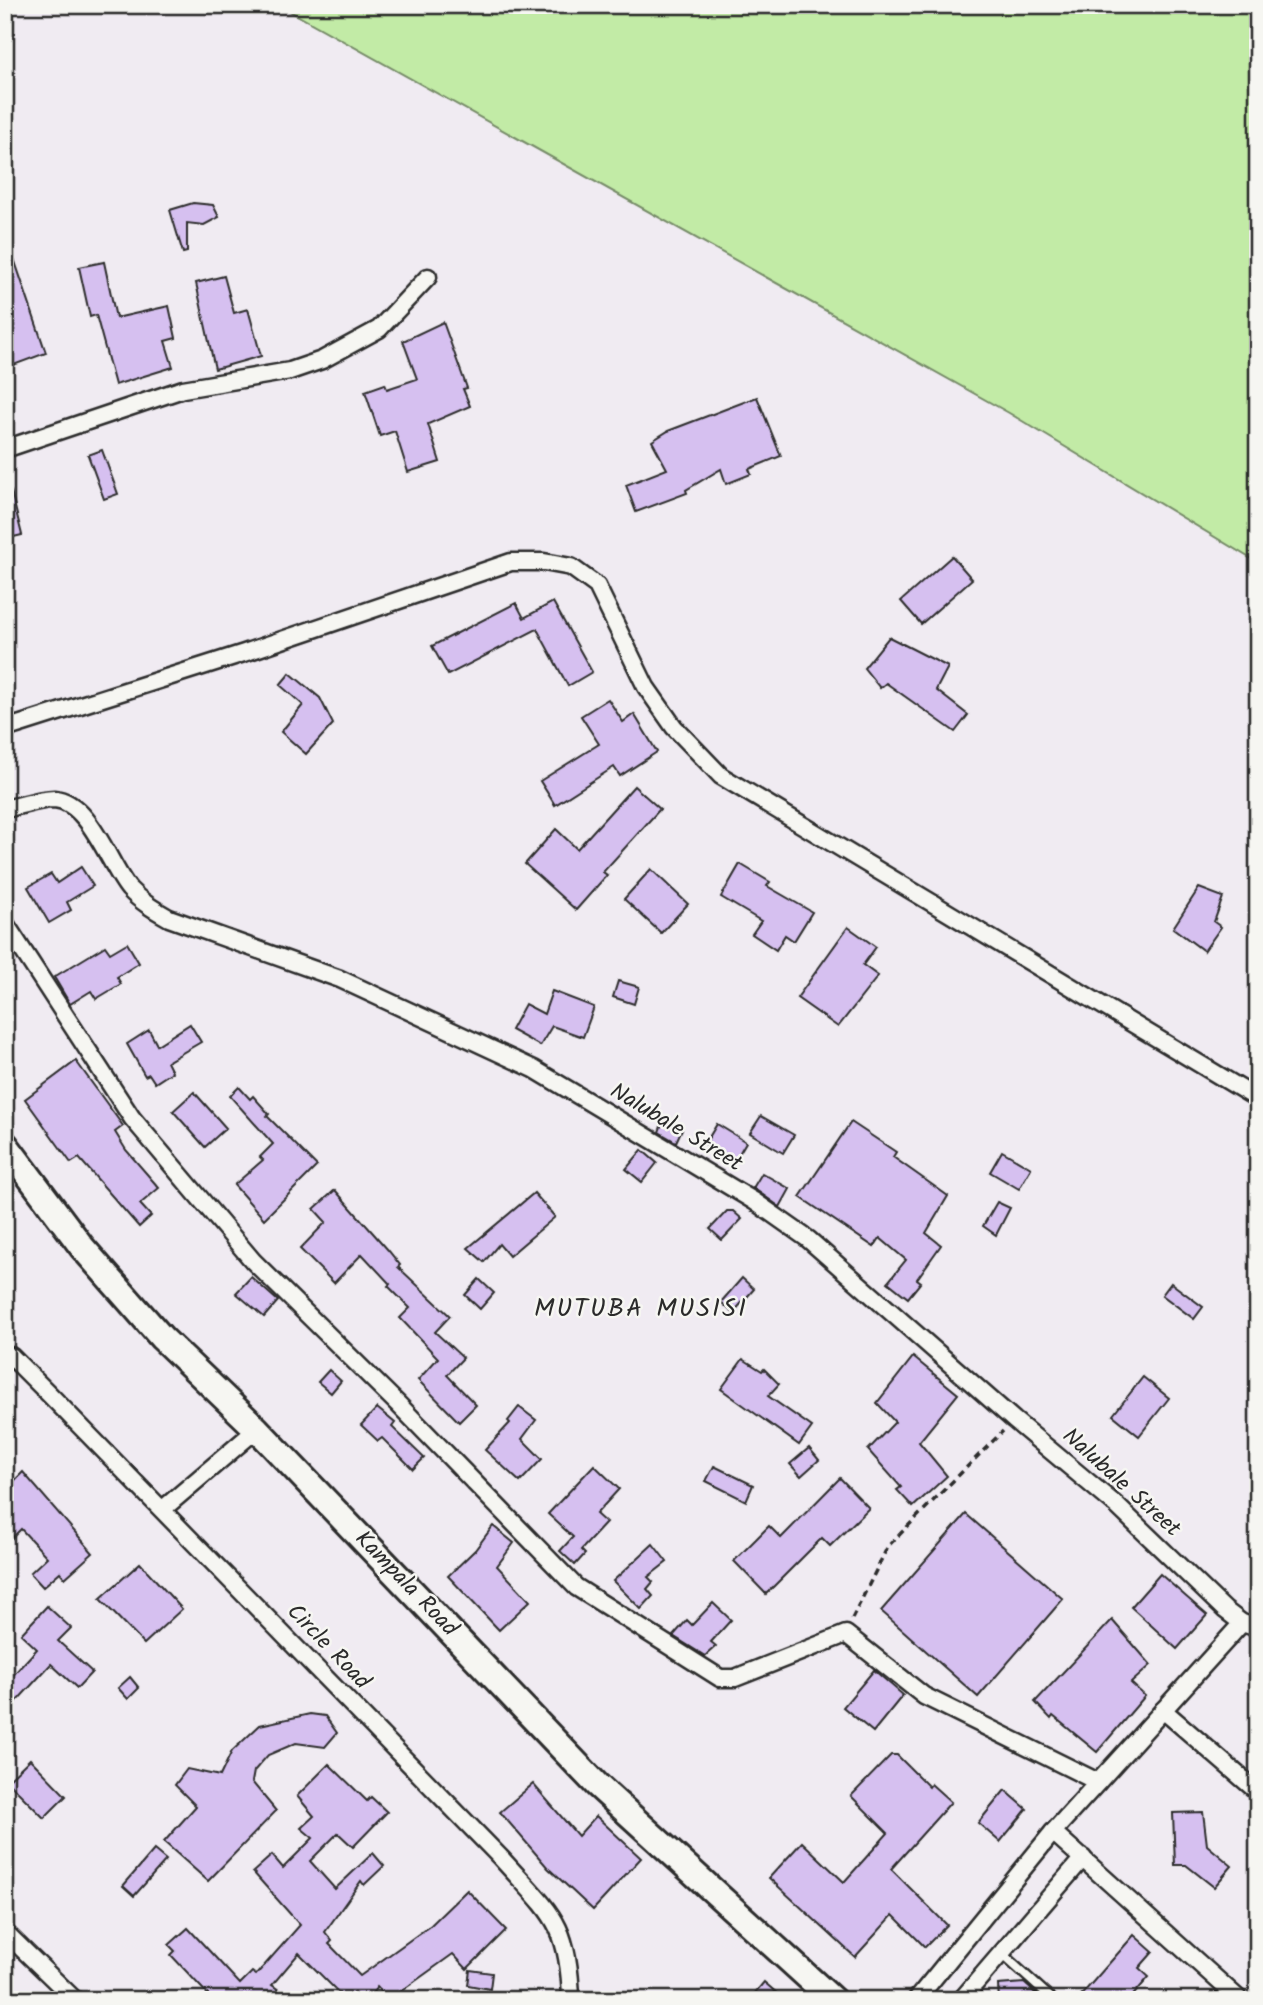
<svg xmlns="http://www.w3.org/2000/svg" width="1263" height="2005" viewBox="0 0 1263 2005" font-family="Kalam,sans-serif">
<style>
.green{fill:#c2eba6;stroke:#768b68;stroke-width:2}
.building{fill:#d6c0f0;stroke:#2b2b2b;stroke-width:2}
.lines{fill:none;stroke-linecap:round;stroke-linejoin:round}
.lane-casing{stroke:#2b2b2b;stroke-width:13}
.street-casing{stroke:#2b2b2b;stroke-width:21}
.primary-casing{stroke:#2b2b2b;stroke-width:30}
.path{stroke:#2b2b2b;stroke-width:3.5;stroke-dasharray:7 5;stroke-linecap:butt}
.lane{stroke:#f6f6f2;stroke-width:8}
.street{stroke:#f6f6f2;stroke-width:16}
.primary{stroke:#f6f6f2;stroke-width:24}
.labels{text-anchor:middle;dominant-baseline:central;stroke-width:5;stroke-linejoin:round;paint-order:stroke}
.street-label{font-size:23px;fill:#2b2b2b;stroke:#f6f6f2}
.quarter-label{font-size:26px;letter-spacing:2px;fill:#2b2b2b;stroke:#f6f6f2}
</style>
<rect width="100%" height="100%" fill="#f0ebf2"/>
<filter id="ink" filterUnits="userSpaceOnUse"><feTurbulence type="fractalNoise" baseFrequency=".0143" numOctaves="2"/><feDisplacementMap in="SourceGraphic" scale="14" xChannelSelector="R" yChannelSelector="G"/><feConvolveMatrix kernelMatrix="1 2 1 2 8 2 1 2 1" color-interpolation-filters="sRGB"/></filter>
<g filter="url(#ink)">
<polygon class="green" points="279,5 1258,5 1258,563 1009,413"/>
<g class="building">
<polygon points="193,203 213,205 219,217 204,225 187,223 187,252 183,253 170,210"/>
<polygon points="5,244 9,244 46,353 11,366 10,361 5,362"/>
<polygon points="104,262 116,318 169,306 176,338 165,341 173,367 115,385 96,315 90,317 79,267"/>
<polygon points="224,276 234,313 248,309 261,356 215,369 196,283"/>
<polygon points="443,322 467,388 463,389 470,406 428,424 440,462 408,472 395,431 380,436 365,391 385,384 387,389 417,379 403,341"/>
<polygon points="757,397 781,456 749,469 751,474 726,484 721,469 686,490 687,493 636,512 626,485 667,469 652,441 668,431"/>
<polygon points="102,450 118,494 104,499 88,455"/>
<polygon points="5,491 11,491 22,535 5,539"/>
<polygon points="952,556 972,579 921,624 901,601"/>
<polygon points="553,602 592,672 568,686 537,629 448,675 432,646 516,603 524,618"/>
<polygon points="889,637 948,667 936,690 968,715 955,732 886,683 880,688 864,668"/>
<polygon points="290,673 320,698 333,724 306,754 281,732 303,705 280,685"/>
<polygon points="608,699 623,722 634,714 657,752 620,776 614,767 555,805 540,781 599,744 581,716"/>
<polygon points="634,786 660,809 603,872 607,875 576,910 525,864 556,829 577,849"/>
<polygon points="740,864 770,882 767,886 812,912 794,941 785,935 776,950 752,934 761,921 721,897"/>
<polygon points="81,867 93,886 67,902 71,910 49,923 28,887 51,874 57,883"/>
<polygon points="651,869 688,904 661,933 624,899"/>
<polygon points="1199,888 1223,897 1214,922 1221,927 1204,951 1173,928"/>
<polygon points="848,927 876,947 863,965 878,976 838,1027 797,998"/>
<polygon points="127,943 139,963 117,977 121,984 96,999 91,991 70,1004 54,977 105,946 110,953"/>
<polygon points="618,981 639,987 634,1004 613,997"/>
<polygon points="552,991 594,1007 583,1037 552,1026 540,1046 511,1030 525,1004 544,1014"/>
<polygon points="190,1024 201,1042 167,1062 172,1072 155,1083 149,1074 145,1076 127,1044 149,1030 157,1045"/>
<polygon points="76,1061 123,1126 115,1132 126,1150 159,1188 140,1204 151,1216 139,1227 79,1158 71,1163 25,1099"/>
<polygon points="239,1087 250,1099 253,1096 269,1114 267,1116 317,1166 264,1219 234,1185 263,1160 260,1157 273,1144 230,1096"/>
<polygon points="194,1092 226,1128 205,1147 173,1111"/>
<polygon points="761,1116 794,1135 783,1153 750,1133"/>
<polygon points="663,1121 682,1129 676,1142 659,1132"/>
<polygon points="851,1122 896,1152 893,1157 948,1196 926,1233 941,1245 917,1279 921,1282 908,1298 888,1282 906,1260 880,1238 874,1247 800,1197"/>
<polygon points="717,1124 746,1142 734,1162 705,1144"/>
<polygon points="642,1150 657,1163 642,1182 626,1169"/>
<polygon points="1002,1151 1031,1168 1019,1189 990,1172"/>
<polygon points="762,1173 790,1189 780,1207 753,1188"/>
<polygon points="335,1190 388,1250 400,1265 398,1267 450,1316 435,1332 463,1358 447,1375 476,1405 459,1422 418,1380 438,1358 400,1318 410,1308 388,1286 390,1284 362,1254 334,1283 300,1249 326,1222 314,1209"/>
<polygon points="534,1193 555,1217 509,1256 499,1244 484,1262 468,1248"/>
<polygon points="997,1202 1010,1208 996,1235 983,1226"/>
<polygon points="727,1211 733,1211 742,1219 722,1240 710,1229"/>
<polygon points="251,1277 278,1301 264,1317 236,1293"/>
<polygon points="742,1278 754,1289 733,1313 721,1302"/>
<polygon points="479,1279 494,1293 480,1309 465,1295"/>
<polygon points="1171,1283 1203,1307 1194,1319 1162,1295"/>
<polygon points="913,1357 958,1394 919,1442 947,1476 913,1507 897,1490 901,1487 868,1450 895,1422 877,1403"/>
<polygon points="743,1359 762,1371 764,1369 779,1384 768,1396 812,1427 799,1445 721,1389"/>
<polygon points="329,1370 341,1381 331,1393 318,1382"/>
<polygon points="1143,1377 1169,1398 1139,1436 1113,1415"/>
<polygon points="519,1407 536,1420 522,1439 542,1459 520,1482 485,1450 510,1423 508,1421"/>
<polygon points="377,1408 395,1423 392,1427 424,1458 413,1469 382,1438 378,1441 361,1425"/>
<polygon points="809,1448 819,1460 801,1476 790,1464"/>
<polygon points="594,1465 619,1489 596,1514 606,1523 581,1550 585,1554 575,1565 560,1551 573,1537 548,1514"/>
<polygon points="714,1466 753,1485 746,1501 706,1481"/>
<polygon points="5,1470 15,1480 23,1472 93,1553 65,1578 60,1572 43,1587 30,1573 47,1557 21,1529 5,1545"/>
<polygon points="840,1478 869,1508 830,1546 822,1538 766,1594 734,1561 769,1526 781,1538"/>
<polygon points="966,1514 1063,1599 978,1697 881,1611"/>
<polygon points="493,1526 514,1543 497,1566 530,1601 499,1630 448,1576 475,1550"/>
<polygon points="653,1544 667,1562 648,1577 653,1582 647,1589 653,1596 641,1609 613,1581"/>
<polygon points="140,1563 182,1609 144,1644 100,1599"/>
<polygon points="1160,1574 1207,1615 1177,1649 1131,1607"/>
<polygon points="713,1603 731,1620 711,1642 716,1646 705,1656 673,1636 687,1620 692,1625"/>
<polygon points="47,1606 71,1628 58,1641 92,1672 77,1688 51,1664 5,1714 5,1684 37,1649 21,1634"/>
<polygon points="1112,1620 1151,1665 1131,1683 1145,1696 1097,1752 1053,1716 1051,1719 1035,1702"/>
<polygon points="874,1670 903,1695 873,1732 843,1707"/>
<polygon points="130,1677 139,1688 128,1699 118,1688"/>
<polygon points="310,1714 325,1716 337,1733 325,1747 296,1743 268,1755 254,1771 252,1782 276,1811 208,1881 164,1842 196,1806 175,1785 187,1769 220,1776 232,1751 260,1725"/>
<polygon points="891,1755 897,1755 929,1787 931,1784 951,1802 891,1869 947,1925 925,1947 893,1915 855,1957 769,1878 802,1842 844,1882 888,1833 851,1796"/>
<polygon points="30,1759 66,1796 44,1818 7,1781"/>
<polygon points="329,1764 367,1801 371,1797 387,1812 353,1847 338,1833 310,1861 335,1889 373,1853 384,1866 364,1885 361,1881 325,1932 332,1941 329,1944 360,1976 431,1925 467,1890 506,1930 467,1969 453,1954 389,2000 377,1987 367,2000 354,1993 346,2000 299,1953 272,1985 293,2000 213,2000 171,1955 175,1951 169,1945 188,1928 240,1984 252,1972 256,1975 300,1925 253,1872 272,1855 283,1868 313,1838 301,1828 314,1816 297,1796"/>
<polygon points="533,1784 578,1836 596,1816 641,1858 593,1910 548,1868 500,1812"/>
<polygon points="1005,1790 1027,1809 1000,1842 978,1823"/>
<polygon points="1203,1812 1207,1845 1232,1866 1214,1887 1186,1865 1175,1865 1173,1813"/>
<polygon points="154,1850 166,1860 134,1896 123,1886"/>
<polygon points="1134,1935 1153,1952 1139,1968 1149,1977 1129,2000 1077,2000"/>
<polygon points="470,1970 492,1973 490,1989 468,1985"/>
<polygon points="764,1982 785,2000 749,2000"/>
<polygon points="1024,1983 1043,2000 999,2000 998,1985"/>
</g>
<g class="lines">
<g class="lane-casing">
<polyline id="lane" points="1001,1953 1053,2000"/>
</g>
<g class="street-casing">
<g id="street">
<polyline points="5,449 183,389 290,371 322,360 379,329 428,277"/>
<polyline points="5,729 244,653 511,562 544,562 571,567 597,586 646,687 674,727 721,776 1258,1099"/>
<path d="M5 809C20 806 39 799 54 799 89 801 109 865 129 889 141 902 155 910 169 918L340 979 534 1069 754 1201 808 1239 1014 1420 1117 1506 1225 1610 1242 1623 1258 1628"/>
<polyline points="5,923 132,1118 253,1261 398,1404 576,1587 720,1678 735,1678 846,1634 924,1696 1098,1782"/>
<path d="M5 1362 11 1356 49 1394 501 1858C550 1913 569 1921 571 2000"/>
<polyline points="163,1509 257,1429"/>
<polyline points="1163,1710 1258,1792"/>
<polyline points="1053,1832 1240,2000"/>
<polyline points="5,1932 75,2000"/>
<polyline points="916,2000 1053,1832 1242,1623"/>
<polyline points="961,2000 1083,1858"/>
</g>
</g>
<g class="primary-casing">
<polyline id="primary" points="5,1144 82,1247 162,1338 257,1429 597,1785 833,2000"/>
</g>
<polyline class="path" points="852,1619 888,1546 1003,1431"/>
<use href="#lane" class="lane"/>
<use href="#street" class="street"/>
<use href="#primary" class="primary"/>
</g>
</g>
<g class="labels">
<g class="street-label">
<text transform="translate(676 1128) rotate(31)">Nalubale Street</text>
<text transform="translate(1121 1483) rotate(42)">Nalubale Street</text>
<text transform="translate(406 1584) rotate(46)">Kampala Road</text>
<text transform="translate(328 1647) rotate(46)">Circle Road</text>
</g>
<g class="quarter-label">
<text x="641" y="1309">MUTUBA MUSISI</text>
</g>
</g>
<rect width="1263" height="2005" fill="none" stroke="#f6f6f2" stroke-width="28"/>
<rect x="14" y="14" width="1235" height="1977" fill="none" stroke="#2b2b2b" stroke-width="2.5" filter="url(#ink)"/>
</svg>
